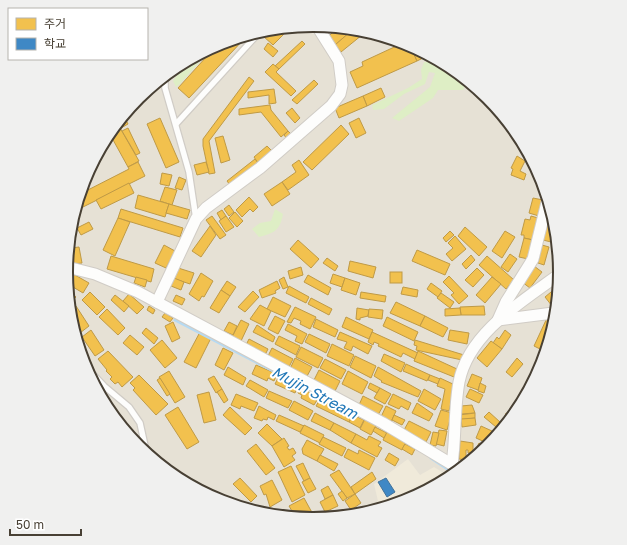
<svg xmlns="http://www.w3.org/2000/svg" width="627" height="545" viewBox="0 0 627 545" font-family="'Golos Text','Noto Sans KR',sans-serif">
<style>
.residential{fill:#e6e1d5}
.education{fill:#f0eada}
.green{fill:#deeec5}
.homes{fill:#f2c14e;stroke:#bf9a46}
.schools{fill:#3f88c5;stroke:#42729a}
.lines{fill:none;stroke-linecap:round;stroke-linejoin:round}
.stream{stroke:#b5daf3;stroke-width:3}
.lane-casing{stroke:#d0ccc6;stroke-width:8}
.street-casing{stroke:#d0ccc6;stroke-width:13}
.lane{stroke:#fdfdfc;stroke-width:5.5}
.street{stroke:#fdfdfc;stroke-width:11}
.labels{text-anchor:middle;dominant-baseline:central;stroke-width:4;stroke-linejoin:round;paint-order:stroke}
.water-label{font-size:15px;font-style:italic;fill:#2077b7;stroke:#fff}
.rim{fill:none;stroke:#484034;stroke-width:2}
</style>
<rect width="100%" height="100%" fill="#f2efe8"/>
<circle class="residential" cx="314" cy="273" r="244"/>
<polygon class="education" points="408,459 420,475 434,467 447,475 408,501 364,510 378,501 374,484"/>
<g class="green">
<polygon points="210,50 180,84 176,87 173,81 182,68"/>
<polygon points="424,62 435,62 467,83 463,90 438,90 433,98 399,121 392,118 430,87 435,73 429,72 425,84 404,94 384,109 373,110 372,105 408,88 422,79 421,70"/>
<path d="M275 209 283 214C280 230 275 233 259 237L252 229 260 223 271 221Z"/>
</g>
<g class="homes">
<polygon points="336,29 350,32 335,45 328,37"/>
<polygon points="288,30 273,45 263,36 263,35"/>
<polygon points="350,32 362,35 341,52 335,45"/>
<polygon points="244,39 189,98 178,88 218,44"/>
<polygon points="302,41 305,44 279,69 275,66"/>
<polygon points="268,43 278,51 273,57 264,49"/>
<polygon points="403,43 410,45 417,61 357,88 350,72 363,66 362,62"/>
<polygon points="417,50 427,56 417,61 413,52"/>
<polygon points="273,64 279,69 276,72 296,91 291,96 265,72"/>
<polygon points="249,77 254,81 209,141 215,173 209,174 203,146 203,139"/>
<polygon points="314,80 318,84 297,104 292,100"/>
<polygon points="381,88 385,97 367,106 363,96"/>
<polygon points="274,89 276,103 269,104 269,95 248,98 248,92"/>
<polygon points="363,96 367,106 339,118 335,108"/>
<polygon points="270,105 271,110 288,131 281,137 261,112 239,115 239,109"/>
<polygon points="292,108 300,118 295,123 286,113"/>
<polygon points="125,118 128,124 121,128 119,126"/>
<polygon points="160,118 179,162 166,168 147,124"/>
<polygon points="359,118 366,133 356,138 349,123"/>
<polygon points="341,125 349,134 312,170 303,162"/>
<polygon points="119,126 139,161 128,167 112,138"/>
<polygon points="128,128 140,153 136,155 122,131"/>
<polygon points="288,131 292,135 287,139 284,135"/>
<polygon points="223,136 230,160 221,163 215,138"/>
<polygon points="267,146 272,151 258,163 254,157"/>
<polygon points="517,156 525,161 520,171 526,174 524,180 511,175 513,169 511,168"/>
<polygon points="255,159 258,163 230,185 227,181"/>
<polygon points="299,160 309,175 288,190 282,182 296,172 292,165"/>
<polygon points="138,162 145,176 79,209 82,193 129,169 128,167"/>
<polygon points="206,162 209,172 197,175 194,165"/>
<polygon points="162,173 172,175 169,186 160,184"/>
<polygon points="179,177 186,180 182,190 175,188"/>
<polygon points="542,179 544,187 539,184"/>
<polygon points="282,182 290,194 272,206 264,194"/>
<polygon points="129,183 134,193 101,209 96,200"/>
<polygon points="165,187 177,190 172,205 160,201"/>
<polygon points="138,195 169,204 165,217 135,208"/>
<polygon points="249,197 258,207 253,212 250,209 242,217 236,210"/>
<polygon points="533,198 543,200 539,216 529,213"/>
<polygon points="169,204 190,210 187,219 166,213"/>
<polygon points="229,205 234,212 229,216 224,209"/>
<polygon points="121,209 183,228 180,237 118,218"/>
<polygon points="222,210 226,216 221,220 217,213"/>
<polygon points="235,212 243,221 237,227 229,218"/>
<polygon points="212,216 226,235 220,239 206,220"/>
<polygon points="226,216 234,227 226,232 219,221"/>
<polygon points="531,216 538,218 533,240 524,238 524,235 521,235 525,219 530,220"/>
<polygon points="118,218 130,222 115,256 103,250"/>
<polygon points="89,222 93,229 81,235 77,228"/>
<polygon points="547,225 552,226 553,233 551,242 543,240"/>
<polygon points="210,226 216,235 201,257 192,251"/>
<polygon points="465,227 487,247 479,256 458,236"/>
<polygon points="450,231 454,235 446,242 443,238"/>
<polygon points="505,231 515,237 502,258 492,251"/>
<polygon points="455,236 466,249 452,261 446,254 453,248 448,243"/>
<polygon points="524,238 533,240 528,259 519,257"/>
<polygon points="298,240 319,259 311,268 290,249"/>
<polygon points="164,245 175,251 166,268 155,263"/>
<polygon points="542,245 549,247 544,265 538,263"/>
<polygon points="79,247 82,263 74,264 71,248"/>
<polygon points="417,250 450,264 445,275 412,261"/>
<polygon points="510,254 517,259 508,272 501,267"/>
<polygon points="471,255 475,260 466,269 462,264"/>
<polygon points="111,256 154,269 151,282 107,269"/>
<polygon points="487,256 514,280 506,289 479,265"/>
<polygon points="327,258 338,266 335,271 323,263"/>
<polygon points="350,261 376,267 373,278 348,271"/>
<polygon points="534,266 542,272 530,288 522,282"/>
<polygon points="175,267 194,273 190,284 172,278"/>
<polygon points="301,267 303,275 290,279 288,271"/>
<polygon points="477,268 484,275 473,287 465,280"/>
<polygon points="68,271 89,283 83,293 68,284 66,273"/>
<rect x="390" y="272" width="12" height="11"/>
<polygon points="201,273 213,281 204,297 202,296 199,301 189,294"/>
<polygon points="333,274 345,278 342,287 330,283"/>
<polygon points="308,275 331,288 328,295 304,282"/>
<polygon points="449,276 468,296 459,304 451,295 454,293 443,282"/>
<polygon points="136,277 147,280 145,287 134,283"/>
<polygon points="284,277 288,287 283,289 279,280"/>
<polygon points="492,277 501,284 485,303 476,295"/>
<polygon points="174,278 184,282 181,290 171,286"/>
<polygon points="345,278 360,283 356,295 341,290"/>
<polygon points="227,281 236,287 230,296 221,290"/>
<polygon points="277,281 280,288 275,291 276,293 262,298 259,290"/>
<polygon points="431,283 442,291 438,297 427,289"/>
<polygon points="69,285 73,288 71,292 76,297 72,301"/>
<polygon points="289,286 309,297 306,303 286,293"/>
<polygon points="403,287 418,290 417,297 401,294"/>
<polygon points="557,287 555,303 552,306 545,297"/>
<polygon points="221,290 230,296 219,313 210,308"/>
<polygon points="253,291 259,297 245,312 238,307"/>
<polygon points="90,292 105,307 97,315 82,300"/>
<polygon points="361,292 386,296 385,302 360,298"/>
<polygon points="441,293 454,302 450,308 437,298"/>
<polygon points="129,294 144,307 137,314 123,301"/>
<polygon points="115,295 129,306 124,312 111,300"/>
<polygon points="176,295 185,299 182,305 173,301"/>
<polygon points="273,297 291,306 285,317 267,309"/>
<polygon points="311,298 332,309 329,315 308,304"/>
<polygon points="396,302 425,316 420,326 390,313"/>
<polygon points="260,305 271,311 264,326 250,319"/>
<polygon points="76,306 89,326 80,333 77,329 73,308"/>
<polygon points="149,306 155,310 153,314 147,310"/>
<polygon points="484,306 485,315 461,315 460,307"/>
<polygon points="295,307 316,317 310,329 300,324 301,321 294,318 291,323 287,322"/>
<polygon points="357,308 369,310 368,316 360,318 360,320 356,319"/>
<polygon points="460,308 461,315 445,316 445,309"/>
<polygon points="107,309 125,328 118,335 99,317"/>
<polygon points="369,309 383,310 382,319 368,317"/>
<polygon points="165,313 173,318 170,322 162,317"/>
<polygon points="275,316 285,321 278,334 268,329"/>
<polygon points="425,316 448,328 443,337 420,326"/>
<polygon points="346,317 373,330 369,339 342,327"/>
<polygon points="387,317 418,332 414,341 383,326"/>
<polygon points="547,318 552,320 548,339 542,350 534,346"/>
<polygon points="316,319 338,330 335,337 313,327"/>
<polygon points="241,320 249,324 241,341 232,337"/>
<polygon points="173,322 180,338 172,342 165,326"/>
<polygon points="229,322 237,326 233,335 224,331"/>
<polygon points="288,324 307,334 302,344 295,341 297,336 285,330"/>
<polygon points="257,325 275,337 273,342 253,332"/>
<polygon points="146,328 158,338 154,344 142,333"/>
<polygon points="91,330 104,350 95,356 82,337"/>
<polygon points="450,330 469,333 467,344 448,340"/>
<polygon points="505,330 511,335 502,349 493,343 497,337 499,339"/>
<polygon points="200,332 211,338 196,368 184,362"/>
<polygon points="340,332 372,346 368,354 353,346 351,351 344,348 347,342 337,339"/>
<polygon points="372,332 418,353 415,359 403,353 401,357 378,346 379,344 374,342 373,345 368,342"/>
<polygon points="309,334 330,344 326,353 305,342"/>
<polygon points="130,335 144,347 137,355 123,343"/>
<polygon points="279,336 300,346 296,355 275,344"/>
<polygon points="249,339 268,349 265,355 245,347"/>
<polygon points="162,340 177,358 165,368 150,350"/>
<polygon points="415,340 464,355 462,360 416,350 417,346 414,345"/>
<polygon points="491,341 502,349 487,367 477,358"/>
<polygon points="332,344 354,355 349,366 327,356"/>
<polygon points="301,347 323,358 318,368 296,357"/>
<polygon points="223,348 233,353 224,370 215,365"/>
<polygon points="272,348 293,359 288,369 267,358"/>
<polygon points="108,351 133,377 122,387 118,382 115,384 110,379 112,377 106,371 107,370 98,359"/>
<polygon points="418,351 457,369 454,377 414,361"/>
<polygon points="384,354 405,363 401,372 381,361"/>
<polygon points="355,356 376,366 371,378 350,367"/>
<polygon points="295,358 312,367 306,378 290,369"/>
<polygon points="517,358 523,364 512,377 506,372"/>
<polygon points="325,359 346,370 341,379 320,368"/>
<polygon points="406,364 430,375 427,381 403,371"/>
<polygon points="256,365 277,374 274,381 268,378 267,381 252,374"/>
<polygon points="228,367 246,378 243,385 224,375"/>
<polygon points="378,367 421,391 418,397 381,382 382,381 374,376"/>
<polygon points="319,370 340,381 335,391 314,380"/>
<polygon points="169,371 185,397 175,403 159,377"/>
<polygon points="348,371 368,382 362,394 342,384"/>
<polygon points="472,374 482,378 478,390 467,386"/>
<polygon points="139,375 168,404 156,415 133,390 135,388 130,383"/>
<polygon points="430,375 440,379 438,384 428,380"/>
<polygon points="214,376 222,389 216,393 208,379"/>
<polygon points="279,376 298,385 295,393 275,384"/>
<polygon points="160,378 170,394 167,396 157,380"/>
<polygon points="440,378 455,385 449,411 441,409 445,389 437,386"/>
<polygon points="250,380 268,390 264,397 246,386"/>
<polygon points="370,383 380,388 377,393 368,388"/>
<polygon points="480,383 486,386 484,393 478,391"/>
<polygon points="300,388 319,397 314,405 301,398 302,395 298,393"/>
<polygon points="380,388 391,394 385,404 374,398"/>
<polygon points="222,389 228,400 224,403 217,392"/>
<polygon points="424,389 441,399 435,410 418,401"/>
<polygon points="470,389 483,395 479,403 466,397"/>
<polygon points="269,391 292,401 288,408 266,398"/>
<polygon points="209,392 216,420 204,423 197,395"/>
<polygon points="236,394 258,403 254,411 241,406 240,409 231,405"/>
<polygon points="393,394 411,403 408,410 401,406 399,409 388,404"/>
<polygon points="322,396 354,413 349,422 316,406"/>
<polygon points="363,396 383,406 378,415 359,405"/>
<polygon points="294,401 313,411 308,420 289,410"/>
<polygon points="417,403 433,414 429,421 412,413"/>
<polygon points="472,405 475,413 461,414 461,406"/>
<polygon points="259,406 276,415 274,420 268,417 267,420 263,419 262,421 254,418"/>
<polygon points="386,406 396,411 391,422 381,417"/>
<polygon points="178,407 199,442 187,449 165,415"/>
<polygon points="230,407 252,428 245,435 223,415"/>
<polygon points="441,410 452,413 447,430 435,426"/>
<polygon points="489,412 500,422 496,427 484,417"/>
<polygon points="315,413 334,423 330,430 311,421"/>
<polygon points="475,413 475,418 460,420 459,415"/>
<polygon points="506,413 510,415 504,424 503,423"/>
<polygon points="279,415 304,426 300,432 276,421"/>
<polygon points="353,415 364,420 360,428 349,422"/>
<polygon points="394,415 405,420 402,425 392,420"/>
<polygon points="475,418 476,425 462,427 461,419"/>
<polygon points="365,419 376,426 371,435 360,429"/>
<polygon points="409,421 431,432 426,442 404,430"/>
<polygon points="334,423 356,434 351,443 330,430"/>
<polygon points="267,424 282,439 272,446 258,433"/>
<polygon points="304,425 324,435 320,443 300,433"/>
<polygon points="481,426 492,431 487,443 476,438"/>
<polygon points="375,427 387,433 384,438 373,431"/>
<polygon points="439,430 447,431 444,446 436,444"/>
<polygon points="387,432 406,442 402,450 383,440"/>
<polygon points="433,432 439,433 436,446 430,445"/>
<polygon points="356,434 367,440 369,436 381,442 378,446 382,448 377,457 351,443"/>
<polygon points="323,437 346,448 342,456 319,444"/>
<polygon points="284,438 289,446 287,447 289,450 293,448 296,453 292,456 295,460 284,467 272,446"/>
<polygon points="307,440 324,449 317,461 303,454 302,449"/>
<polygon points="460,441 473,443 473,453 468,453 468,450 466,450 466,460 459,459"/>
<polygon points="479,443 488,448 471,459"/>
<polygon points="256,444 275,468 266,475 247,451"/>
<polygon points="405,444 415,449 412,455 402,449"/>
<polygon points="348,449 358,454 359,450 375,458 369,470 344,457"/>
<polygon points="389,453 399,459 395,466 385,460"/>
<polygon points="320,455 338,464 334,471 317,461"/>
<polygon points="303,463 310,478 304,481 296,466"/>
<polygon points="291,466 305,495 292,502 278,472"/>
<polygon points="339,470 355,494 347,498 330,475"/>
<polygon points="372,472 376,479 355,494 351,487"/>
<polygon points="240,478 257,496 251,502 233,484"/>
<polygon points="310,478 316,489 308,493 302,482"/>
<polygon points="272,480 282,500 270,507 266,494 264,495 260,486"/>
<polygon points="328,486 333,495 325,499 321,490"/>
<polygon points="342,491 347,498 343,501 338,494"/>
<polygon points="355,494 361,503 351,510 345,501"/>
<polygon points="333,495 338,506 325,512 320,502"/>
<polygon points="304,498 315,518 312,520 295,516 289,506"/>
</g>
<polygon class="schools" points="386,478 395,492 387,497 378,482"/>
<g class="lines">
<g class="stream">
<polyline points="175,320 312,391"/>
<polyline points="431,458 452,472"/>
</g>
<g class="lane-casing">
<g id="lane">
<polyline points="165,80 165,88 189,172 196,219"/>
<polyline points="176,124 255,37"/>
<polyline points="84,365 104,386 129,407 140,423 145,446 144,451"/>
</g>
</g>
<g class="street-casing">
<g id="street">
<polyline points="547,202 533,259 506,302 498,320 553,313"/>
<polyline points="67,267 95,274 138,292 383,423 458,468"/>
<polyline points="157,302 196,219 206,208 260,168 331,106 340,94 342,85 339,61 317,26"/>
<path d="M452 464C456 437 454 409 459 382 469 332 523 301 561 273"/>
</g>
</g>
<use href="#lane" class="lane"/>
<use href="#street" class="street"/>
</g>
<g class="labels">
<g class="water-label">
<text transform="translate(315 392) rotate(28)">Mujin Stream</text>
</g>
</g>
<path d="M0 0H627V545H0ZM73 272a240 240 0 1 1 480 0a240 240 0 1 1-480 0Z" fill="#f0f0ef" fill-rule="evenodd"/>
<path class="rim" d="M73 272a240 240 0 1 1 480 0a240 240 0 1 1-480 0Z"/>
<rect x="8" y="8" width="140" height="52" fill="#ffffff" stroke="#b6b3ae"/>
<rect x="16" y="18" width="20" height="12" fill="#f2c14e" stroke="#b6b3ae"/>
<text x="44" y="28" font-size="12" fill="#484034">주거</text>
<rect x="16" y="38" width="20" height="12" fill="#3f88c5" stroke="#b6b3ae"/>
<text x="44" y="48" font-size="12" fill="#484034">학교</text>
<path d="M10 529v6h71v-6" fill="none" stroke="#484034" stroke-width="2"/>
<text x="16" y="529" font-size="12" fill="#484034" stroke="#ffffff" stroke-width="3" paint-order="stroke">50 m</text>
</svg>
